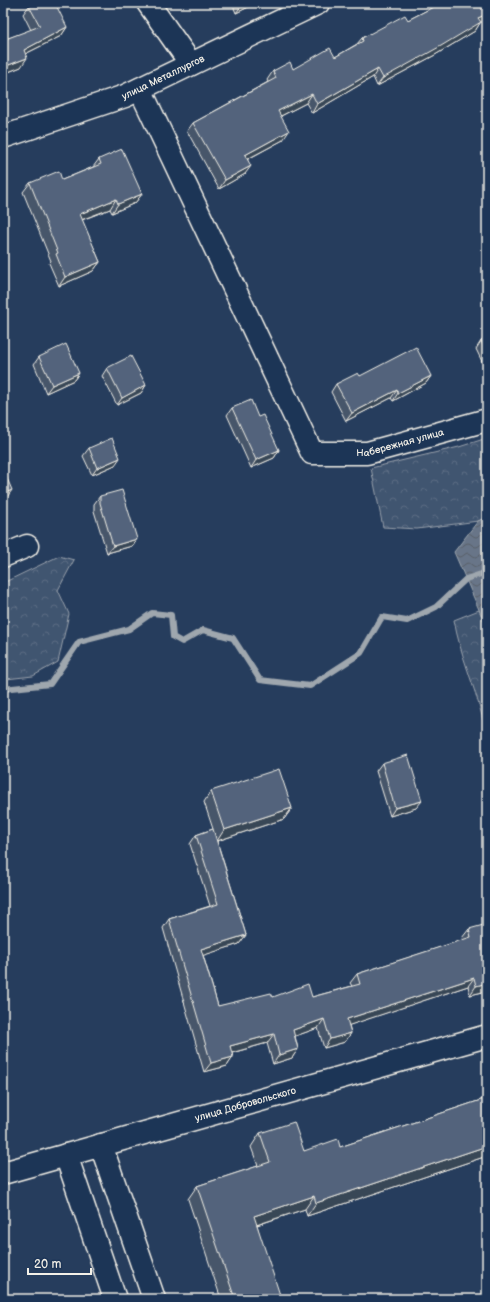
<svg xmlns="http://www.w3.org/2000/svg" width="490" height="1302" viewBox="0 0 490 1302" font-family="'Balsamiq Sans',sans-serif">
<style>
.forest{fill:url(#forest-crowns);stroke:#9aa2ac}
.water{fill:url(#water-waves);stroke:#9fa7ae}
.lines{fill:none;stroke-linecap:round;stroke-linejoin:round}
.stream{stroke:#9fa7ae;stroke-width:6}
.minor-casing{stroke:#f4f1e8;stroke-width:25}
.major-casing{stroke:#f4f1e8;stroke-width:25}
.minor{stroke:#1d3557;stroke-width:22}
.major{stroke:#1d3557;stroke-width:22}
.wall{fill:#47566a;stroke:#f4f1e8}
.shaded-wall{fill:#394656;stroke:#f4f1e8}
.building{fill:#52647b;stroke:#f4f1e8}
.labels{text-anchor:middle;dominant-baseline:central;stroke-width:4;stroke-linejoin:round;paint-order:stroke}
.street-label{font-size:10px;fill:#f4f1e8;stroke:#1d3557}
</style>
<defs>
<pattern id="forest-crowns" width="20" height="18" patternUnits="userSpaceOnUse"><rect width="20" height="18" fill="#40546f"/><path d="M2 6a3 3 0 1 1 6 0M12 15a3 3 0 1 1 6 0" fill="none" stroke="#5c6d84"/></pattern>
<pattern id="water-waves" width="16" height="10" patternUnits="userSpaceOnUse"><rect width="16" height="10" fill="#677588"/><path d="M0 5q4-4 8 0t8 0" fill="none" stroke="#585e67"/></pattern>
</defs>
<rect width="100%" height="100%" fill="#263d5d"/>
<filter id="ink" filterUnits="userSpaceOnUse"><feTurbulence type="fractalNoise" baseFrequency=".025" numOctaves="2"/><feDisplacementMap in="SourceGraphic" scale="8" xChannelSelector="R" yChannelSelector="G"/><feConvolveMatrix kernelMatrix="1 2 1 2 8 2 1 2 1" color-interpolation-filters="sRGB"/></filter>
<g filter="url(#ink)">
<g class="forest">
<polygon points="487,438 487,517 478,521 417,529 383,527 371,468 459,447"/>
<polygon points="59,556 74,560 58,590 69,614 58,662 33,676 6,679 3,677 3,583"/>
<path d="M479 610 487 628V719L483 720C475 686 460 655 454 620Z"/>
</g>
<polygon class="water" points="487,517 487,628 454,552 478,521"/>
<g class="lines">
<polyline class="stream" points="3,689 50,684 79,642 129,629 152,613 171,615 173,637 182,642 203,630 233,638 260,680 310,686 361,653 382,617 407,621 436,607 466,579 487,572"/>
<g class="minor-casing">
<g id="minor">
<polyline points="148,3 191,64"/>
<path id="s1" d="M140 89 312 453H367L487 420"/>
<polyline points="3,556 27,546"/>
<polyline points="101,1145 154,1299"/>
<polyline points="66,1155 115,1299"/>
<path id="s2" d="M3 1173 487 1036"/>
</g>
</g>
<g class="major-casing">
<g id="major">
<path id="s3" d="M3 137 125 96 318 3"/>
</g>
</g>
<use href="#minor" class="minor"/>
<use href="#major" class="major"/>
</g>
<g class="wall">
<polygon points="232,3 257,3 236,13"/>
<polygon points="434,3 487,3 480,23 475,31 435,55 377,86 373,77 312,113 306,103 281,116 283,140 248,159 245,174 219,189 187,131 193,123 268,82 267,80 273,71 293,69 335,57 357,44 362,38 408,20 435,6 434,4"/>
<polygon points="29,6 67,27 61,36 25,54 21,67 3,74 3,40 31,30 23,14"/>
<polygon points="99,159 142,194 135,203 112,213 110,209 82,220 100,262 93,271 59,286 49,263 51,261 23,192 30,183 62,180 93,167"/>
<polygon points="487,338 487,372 476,349 481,341"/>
<polygon points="39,357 79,373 74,380 46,393 34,364"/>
<polygon points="107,368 146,385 141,393 117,405 102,376"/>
<polygon points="360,376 431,376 426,383 393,401 391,398 346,421 331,392 336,384"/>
<polygon points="232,408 258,417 279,450 274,458 251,468 227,415"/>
<polygon points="89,448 115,465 92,475 83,456"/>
<polygon points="100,496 137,539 132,546 107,553 94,511 94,504"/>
<polygon points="382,763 416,808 390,816 376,771"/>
<polygon points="211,791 292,808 284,819 217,841 246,935 239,944 203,955 218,1006 273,997 312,997 352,986 350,983 357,974 463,940 462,938 469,929 487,991 470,995 468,986 349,1025 351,1033 345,1042 324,1048 318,1028 295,1036 298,1049 292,1058 273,1064 267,1043 232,1053 233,1057 227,1066 204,1072 163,928 169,919 210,906 190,844 196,835 213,829 204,802"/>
<polygon points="487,1098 487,1156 307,1216 305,1209 257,1225 277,1299 221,1299 188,1199 197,1186 258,1166 251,1147 260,1133 304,1151 340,1147"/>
</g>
<g class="shaded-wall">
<polygon points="246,3 257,3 236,13 242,5"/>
<polygon points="487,14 487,19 480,23 475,31 435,55 377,86 383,78 478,18"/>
<polygon points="67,27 61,36 17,58 24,50"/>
<polygon points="27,58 21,67 3,74 3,71 6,66"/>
<polygon points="378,69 373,77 312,113 317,104"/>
<polygon points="312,94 306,103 273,120 278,111"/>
<polygon points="289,131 283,140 240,163 245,155"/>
<polygon points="251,166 245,174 219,189 225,180"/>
<polygon points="142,194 135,203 112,213 118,204"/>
<polygon points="116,199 110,209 73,223 80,214"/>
<polygon points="100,262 93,271 59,286 65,277"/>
<polygon points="79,373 74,380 46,393 52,385"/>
<polygon points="431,376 426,383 393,401 398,393"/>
<polygon points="146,385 141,393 117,405 122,398"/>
<polygon points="397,390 391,398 346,421 352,413"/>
<polygon points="279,450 274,458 251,468 256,460"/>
<polygon points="120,458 115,465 92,475 97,468"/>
<polygon points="12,490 5,500 3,501 3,494"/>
<polygon points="137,539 132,546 107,553 113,546"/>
<polygon points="422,801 416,808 390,816 395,808"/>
<polygon points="292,808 284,819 217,841 224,830"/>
<polygon points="246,935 239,944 195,958 201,949"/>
<polygon points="474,978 468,986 341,1028 347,1019"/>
<polygon points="487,983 487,991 470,995 476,986"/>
<polygon points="324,1019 318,1028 287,1039 293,1030"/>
<polygon points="351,1033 345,1042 324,1048 330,1039"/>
<polygon points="274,1034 267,1043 224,1055 230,1046"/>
<polygon points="298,1049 292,1058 273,1064 279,1055"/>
<polygon points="233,1057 227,1066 204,1072 211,1063"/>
<polygon points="487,1146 487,1156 307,1216 316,1203"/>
<polygon points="314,1196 305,1209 244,1229 254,1216"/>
<polygon points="280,1295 277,1299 272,1299 273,1297"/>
</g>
<g class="building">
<polygon points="35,3 55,3 67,27 24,50 27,58 6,66 4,61 3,61 3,40 40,26 29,6"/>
<polygon points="241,3 246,3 242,5"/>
<polygon points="441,3 487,3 487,14 478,18 481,22 441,46 383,78 378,69 317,104 312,94 278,111 289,131 245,155 251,166 225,180 193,123 276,78 273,71 290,62 293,69 330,48 335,57 363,41 362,38 405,15 408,20"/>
<polygon points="122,149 142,194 118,204 116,199 80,214 100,262 65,277 56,254 58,253 30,183 59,171 62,180 101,164 99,159"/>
<polygon points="487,338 487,353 481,341"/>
<polygon points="66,344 79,373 52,385 39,357"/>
<polygon points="416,347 431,376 398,393 397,390 352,413 336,384 358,373 360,376"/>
<polygon points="131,356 146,385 122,398 107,368"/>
<polygon points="251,400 258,417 263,415 279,450 256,460 232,408"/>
<polygon points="112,438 120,458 97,468 89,448"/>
<polygon points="3,469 12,490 3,494"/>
<polygon points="122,490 137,539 113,546 100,503 100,496"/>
<polygon points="408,755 422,801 395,808 382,763"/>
<polygon points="279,769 292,808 224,830 211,791"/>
<polygon points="213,829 246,935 201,949 218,1006 271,993 273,997 308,984 312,997 360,984 357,974 471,937 469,929 487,924 487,983 476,986 474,978 347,1019 351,1033 330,1039 324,1019 293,1030 298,1049 279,1055 274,1034 230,1046 233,1057 211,1063 169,919 218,904 196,835"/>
<polygon points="487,1098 487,1146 316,1203 314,1196 254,1216 280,1295 273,1297 274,1299 235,1299 197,1186 270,1162 260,1133 294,1122 304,1151 338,1139 340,1147"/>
</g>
</g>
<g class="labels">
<g class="street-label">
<text stroke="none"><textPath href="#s3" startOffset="171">улица Металлургов</textPath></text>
<text stroke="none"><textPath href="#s1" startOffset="492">Набережная улица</textPath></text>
<text stroke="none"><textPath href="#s2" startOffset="252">улица Добровольского</textPath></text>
</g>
</g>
<rect width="490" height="1302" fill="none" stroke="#1d3557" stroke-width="16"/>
<rect x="8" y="8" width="474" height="1286" fill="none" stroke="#f4f1e8" stroke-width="1.5" filter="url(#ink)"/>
<path d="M28 1268v6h63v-6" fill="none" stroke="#f4f1e8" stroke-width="2"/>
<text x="34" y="1268" font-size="12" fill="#f4f1e8" stroke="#1d3557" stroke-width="3" paint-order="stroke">20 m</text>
</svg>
